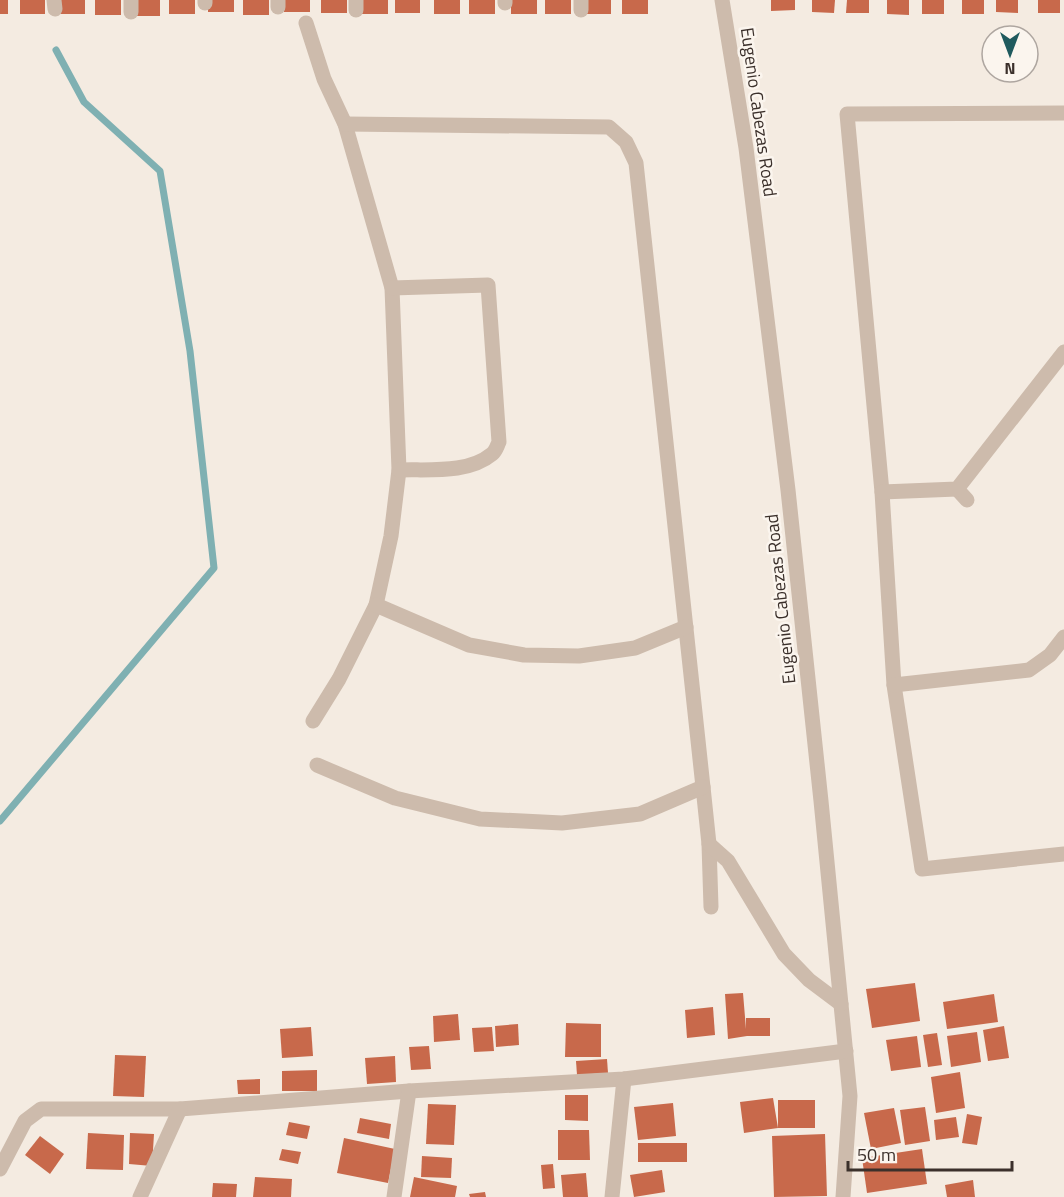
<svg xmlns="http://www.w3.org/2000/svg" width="1064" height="1197" viewBox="0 0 1064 1197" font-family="'Titillium Web',sans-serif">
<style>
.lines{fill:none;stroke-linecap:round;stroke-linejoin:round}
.stream{stroke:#7fb0b2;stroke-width:7}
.building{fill:#c8694b}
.minor{stroke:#cdbbac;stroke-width:15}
.labels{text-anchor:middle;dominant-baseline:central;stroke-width:5;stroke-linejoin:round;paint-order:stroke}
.street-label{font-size:18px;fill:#3b302b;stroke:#fbf5ee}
</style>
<rect width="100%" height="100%" fill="#f4ebe1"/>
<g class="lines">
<polyline class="stream" points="0,821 214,568 190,351 160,171 84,102 56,50"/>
</g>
<g class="building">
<rect x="0" y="0" width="8" height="14"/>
<rect x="20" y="0" width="25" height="14"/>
<rect x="59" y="0" width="26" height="14"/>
<rect x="95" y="0" width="26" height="15"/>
<rect x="134" y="0" width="26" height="16"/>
<rect x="169" y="0" width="26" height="14"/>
<rect x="208" y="0" width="26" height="12"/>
<rect x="243" y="0" width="26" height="15"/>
<rect x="284" y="0" width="26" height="12"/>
<rect x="321" y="0" width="26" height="13"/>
<rect x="362" y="0" width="26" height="14"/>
<rect x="395" y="0" width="25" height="13"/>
<rect x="434" y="0" width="26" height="14"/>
<rect x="469" y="0" width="26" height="14"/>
<rect x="511" y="0" width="26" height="14"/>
<rect x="545" y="0" width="26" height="14"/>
<rect x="585" y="0" width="26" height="14"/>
<rect x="622" y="0" width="26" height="14"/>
<polygon points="771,0 795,0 795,10 771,11"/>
<polygon points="812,0 835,0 834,13 812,12"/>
<polygon points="847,0 869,0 869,13 846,13"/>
<polygon points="887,0 909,0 909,15 887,14"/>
<rect x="922" y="0" width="22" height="14"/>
<rect x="962" y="0" width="22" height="14"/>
<polygon points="996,0 1018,0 1018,13 996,12"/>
<rect x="1038" y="0" width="22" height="13"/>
<polygon points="915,983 920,1021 872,1028 866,989"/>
<polygon points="743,993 746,1029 746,1018 770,1018 770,1036 747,1036 728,1039 725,994"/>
<polygon points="994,994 998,1022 947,1029 943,1002"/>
<polygon points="713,1007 715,1035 687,1038 685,1010"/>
<polygon points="458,1014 460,1040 434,1042 433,1016"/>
<polygon points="566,1023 601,1024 601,1057 565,1057"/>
<polygon points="518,1024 519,1045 496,1047 495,1026"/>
<polygon points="1004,1026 1009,1058 988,1061 983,1030"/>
<polygon points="311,1027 313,1056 282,1058 280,1029"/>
<polygon points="492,1027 494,1051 474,1052 472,1028"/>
<polygon points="977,1032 981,1062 951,1067 947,1036"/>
<polygon points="937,1033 942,1065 928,1067 923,1035"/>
<polygon points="917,1036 921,1067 891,1071 886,1040"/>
<polygon points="429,1046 431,1069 411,1070 409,1047"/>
<polygon points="115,1055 146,1056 144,1097 113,1096"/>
<polygon points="395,1056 396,1082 367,1084 365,1058"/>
<polygon points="607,1059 608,1073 577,1075 576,1061"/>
<polygon points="317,1070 317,1091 282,1091 282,1071"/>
<polygon points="960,1072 965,1108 936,1113 931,1077"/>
<polygon points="260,1079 260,1094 238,1094 237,1080"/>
<polygon points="565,1095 588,1095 588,1121 565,1120"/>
<polygon points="773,1098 778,1128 778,1100 815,1100 815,1128 778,1128 744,1133 740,1102"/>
<polygon points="673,1103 676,1136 638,1140 634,1107"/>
<polygon points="428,1104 456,1105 454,1145 426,1144"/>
<polygon points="925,1107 930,1141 905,1145 900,1110"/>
<polygon points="894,1108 901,1143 871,1149 864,1113"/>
<polygon points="967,1114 982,1117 977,1145 962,1143"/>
<polygon points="956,1117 959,1137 936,1140 934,1120"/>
<polygon points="360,1118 391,1124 389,1139 357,1133"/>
<polygon points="289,1122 310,1126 307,1139 286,1135"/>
<polygon points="558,1130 589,1130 590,1160 558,1160"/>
<polygon points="88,1133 124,1135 123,1170 86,1169"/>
<polygon points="130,1133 154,1134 152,1166 129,1164"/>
<polygon points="825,1134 827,1196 774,1197 772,1136"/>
<polygon points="40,1136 64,1154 50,1174 25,1155"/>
<polygon points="344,1138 395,1149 388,1183 337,1173"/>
<rect x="638" y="1143" width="49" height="19"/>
<polygon points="282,1149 301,1152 298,1164 279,1160"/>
<polygon points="922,1149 927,1184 867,1193 862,1158"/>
<polygon points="422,1156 452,1158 451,1178 421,1177"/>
<polygon points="553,1164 555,1188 543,1189 541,1165"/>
<polygon points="662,1170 665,1192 634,1197 630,1175"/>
<polygon points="586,1173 588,1197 563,1197 561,1175"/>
<polygon points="255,1177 292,1179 291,1197 253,1197"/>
<polygon points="414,1177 457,1186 455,1197 410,1197"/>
<polygon points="973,1180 975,1197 947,1197 945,1185"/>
<polygon points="213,1183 237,1184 236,1197 212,1197"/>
<polygon points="485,1192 486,1197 470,1197 469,1194"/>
</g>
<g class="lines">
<g class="minor">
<polyline points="54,0 55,9"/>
<polyline points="356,0 356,10"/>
<polyline points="505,0 505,3"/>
<polyline points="581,0 581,10"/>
<polyline points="722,0 746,148 788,490 821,801 850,1096 843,1197"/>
<polyline points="205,3 205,0"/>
<polyline points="278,7 278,0"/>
<polyline points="131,12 131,0"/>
<polyline points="306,23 324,79 345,124 392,288 399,470 391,536 376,605 339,679 313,721"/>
<polyline points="1064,113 847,114 882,492 894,685 922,869 1064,854"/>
<polyline points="345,124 609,127 626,142 636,163 703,787 709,844 711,907"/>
<path d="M392 288 488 285 499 442C497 446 496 451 492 454 468 474 429 469 399 470"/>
<polyline points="957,489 967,500"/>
<polyline points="882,492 957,489 1064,352"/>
<polyline points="376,605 469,645 524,655 579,656 635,648 686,627"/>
<polyline points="894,685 1029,670 1050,655 1064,637"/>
<polyline points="317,765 395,798 480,819 562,823 640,814 703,787"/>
<polyline points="709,844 728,861 784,954 809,980 841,1004"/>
<polyline points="0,1169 25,1121 41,1109 180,1109 409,1091 624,1079 846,1051"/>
<polyline points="140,1197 180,1109"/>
<polyline points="394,1197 409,1091"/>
<polyline points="612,1197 624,1079"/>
</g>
</g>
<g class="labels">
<g class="street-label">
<text transform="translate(759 112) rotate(82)">Eugenio Cabezas Road</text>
<text transform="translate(780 599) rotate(-96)">Eugenio Cabezas Road</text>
</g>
</g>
<g transform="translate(1010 54) rotate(180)"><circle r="28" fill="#fbf5ee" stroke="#aea6a0" stroke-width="1.5"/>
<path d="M0-4.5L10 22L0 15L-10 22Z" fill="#1f5a5e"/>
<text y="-9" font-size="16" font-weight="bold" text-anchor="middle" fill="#3b302b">N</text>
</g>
<path d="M848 1161v9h164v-9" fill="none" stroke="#3b302b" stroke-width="3"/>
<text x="857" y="1161" font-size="18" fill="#3b302b" stroke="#fbf5ee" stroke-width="4.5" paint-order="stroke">50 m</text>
</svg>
